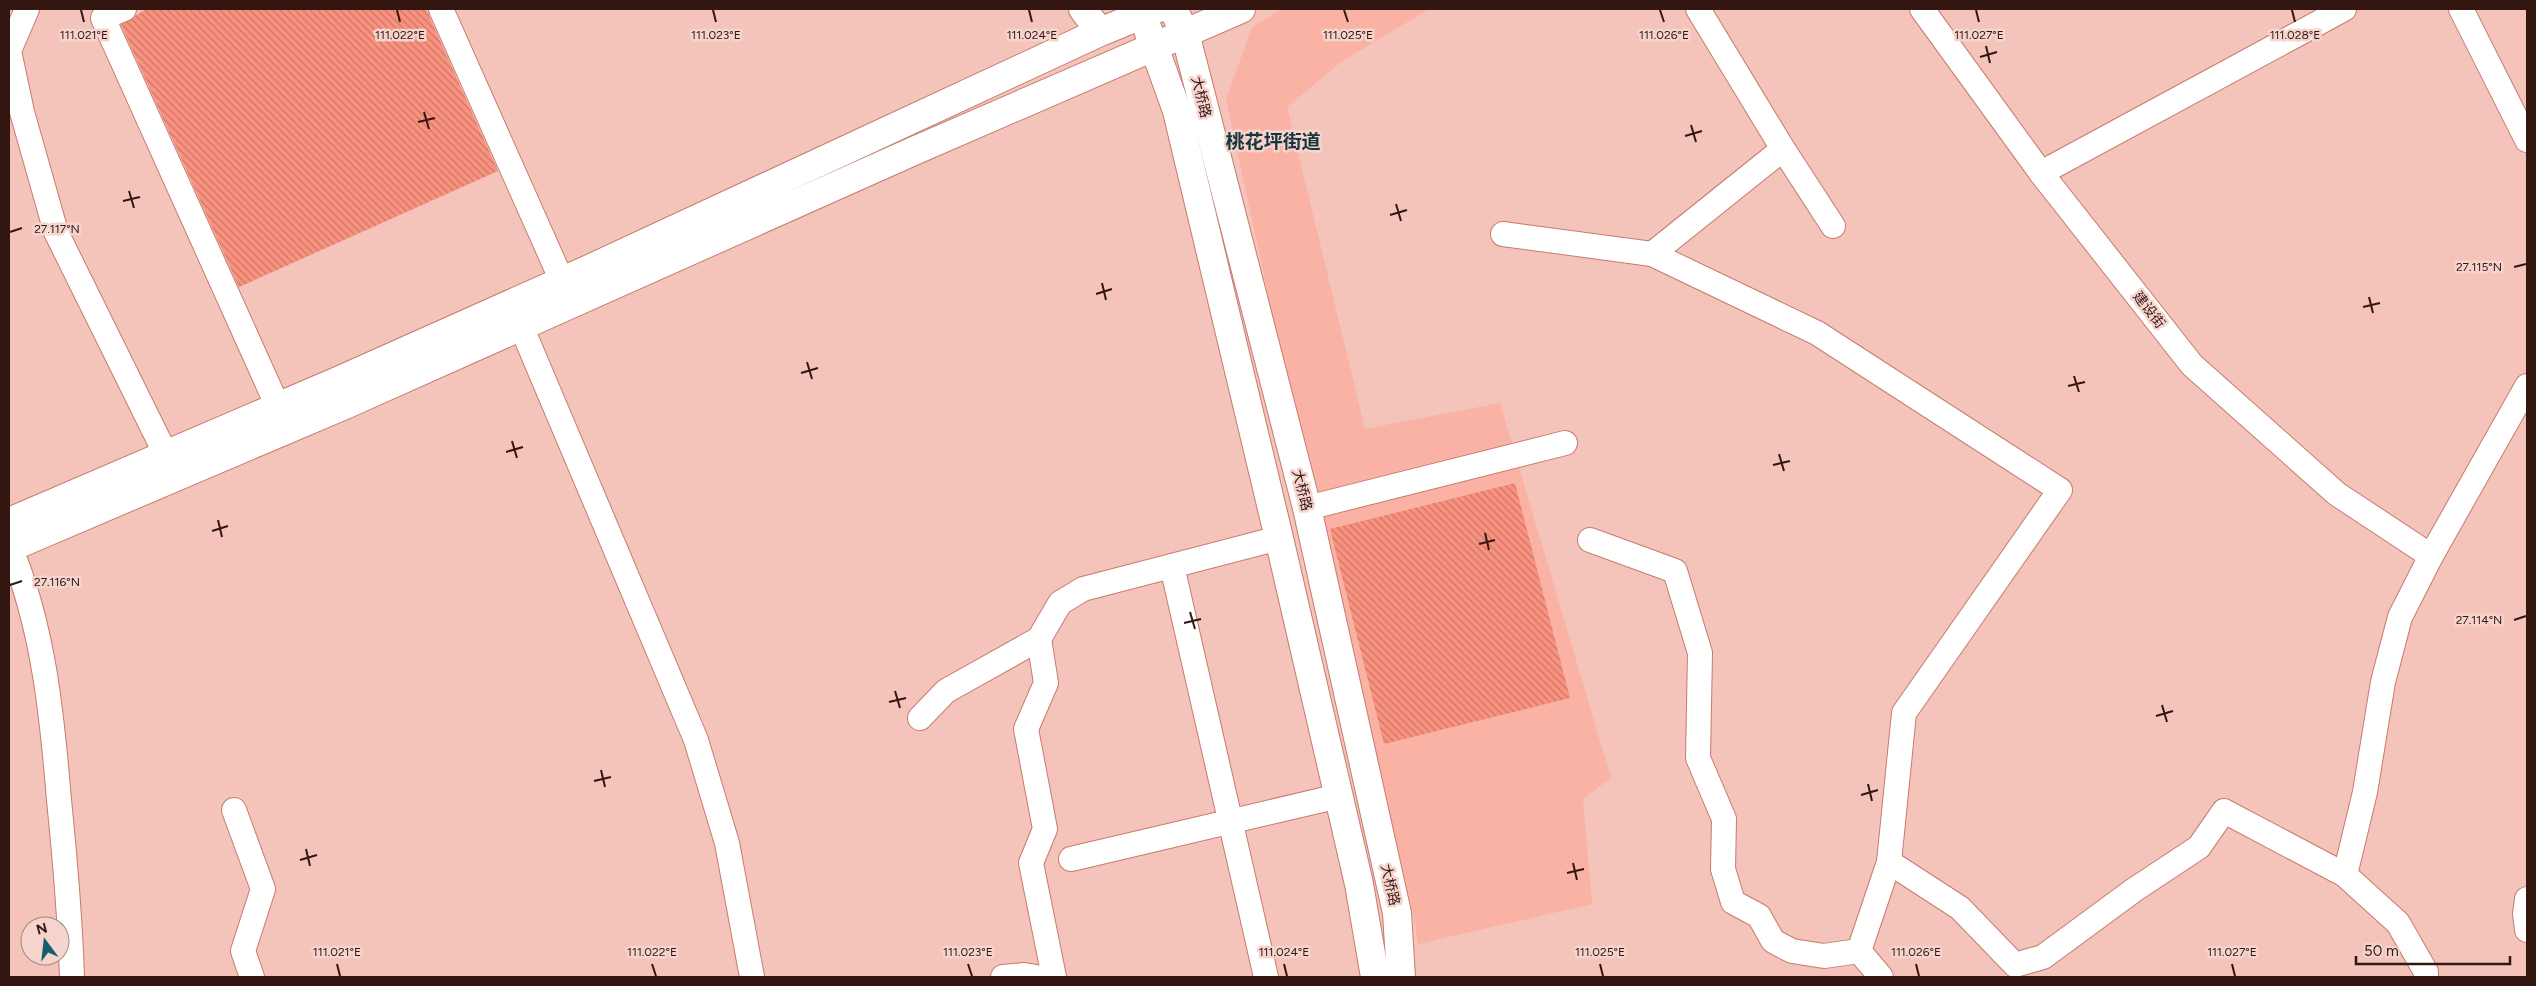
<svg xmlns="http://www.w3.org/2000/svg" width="2536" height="986" viewBox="0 0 2536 986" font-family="Figtree,'Noto Sans SC',sans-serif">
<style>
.built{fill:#fab2a5}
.building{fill:url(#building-back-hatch)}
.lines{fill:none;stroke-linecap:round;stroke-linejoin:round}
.minor-casing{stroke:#c77b6e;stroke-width:26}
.tertiary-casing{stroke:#c77b6e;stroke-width:30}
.secondary-casing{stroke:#c77b6e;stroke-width:30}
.minor{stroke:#fff;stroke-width:24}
.tertiary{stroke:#fff;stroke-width:28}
.secondary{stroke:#fff;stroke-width:28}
.ticks{fill:none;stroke:#341611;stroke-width:2}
.labels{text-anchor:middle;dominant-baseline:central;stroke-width:5;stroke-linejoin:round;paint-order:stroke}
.street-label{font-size:14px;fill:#341611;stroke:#f6d4ce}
.district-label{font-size:19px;font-weight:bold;fill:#15363c;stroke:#f6d4ce}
.ticks-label{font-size:12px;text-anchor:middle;fill:#341611;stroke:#f6d4ce;stroke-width:5;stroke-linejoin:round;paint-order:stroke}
</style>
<defs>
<pattern id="building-back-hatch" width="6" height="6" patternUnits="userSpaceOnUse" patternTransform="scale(1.25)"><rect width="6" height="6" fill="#fa9280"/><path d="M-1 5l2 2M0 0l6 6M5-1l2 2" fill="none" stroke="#cb7667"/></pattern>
</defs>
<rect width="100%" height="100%" fill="#f4c3b9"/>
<polygon class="built" points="1282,9 1429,9 1341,62 1287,107 1365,429 1500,403 1611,778 1583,799 1592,904 1418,944 1414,917 1291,400 1226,99 1252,27"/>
<g class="building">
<polygon points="146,9 426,9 498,171 239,287 121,25"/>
<polygon points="1515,483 1570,698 1384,744 1330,529"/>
</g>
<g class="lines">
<g class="minor-casing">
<g id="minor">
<polyline points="27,9 9,51 22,112 56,232 174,471"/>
<polyline points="124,9 103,18 278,407"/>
<polyline points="441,9 562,281"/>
<polyline points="1698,9 1783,149 1833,226"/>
<polyline points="1922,9 2041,173 2192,365 2337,494 2431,556"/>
<polyline points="2461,9 2527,140"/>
<polyline points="2041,173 2344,9"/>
<polyline points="1503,234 1652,254 1783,149"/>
<polyline points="1652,254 1817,333 2060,490 1904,713 1889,862 1859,951 1881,977"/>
<polyline points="512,311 521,326 696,740 727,843 752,977"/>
<polyline points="1307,508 1565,443"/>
<polyline points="1590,540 1675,571 1700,653 1698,758 1724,819 1723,869 1733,902 1759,916 1773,941 1792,951 1824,956 1859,951"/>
<path d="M9 545C43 624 52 714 59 800 65 859 70 918 72 977"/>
<polyline points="1172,566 1266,977"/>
<polyline points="1039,639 1046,683 1026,729 1045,829 1031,863 1054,977"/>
<polyline points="920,718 946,691 1039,639 1060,603 1083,589 1279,538"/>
<polyline points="234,810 263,889 243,951 252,977"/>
<polyline points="1071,859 1339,796"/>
<polyline points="1889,862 1960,908 2015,965 2043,957 2134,890 2199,847 2224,811 2345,875"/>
<polyline points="2527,899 2525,914 2527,930"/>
<polyline points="1003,977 1024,975 1036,977"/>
<polyline points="2426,977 2426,972 2398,923 2345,875 2365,792 2383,682 2400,617 2431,556 2527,386"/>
</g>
</g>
<g class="tertiary-casing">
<polyline id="tertiary" points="1083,9 1100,32"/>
</g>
<g class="secondary-casing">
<g id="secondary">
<polyline points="1173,9 1185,33 1307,508 1397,913 1401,977"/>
<polyline points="1148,30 1177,111 1279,538 1359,884 1375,977"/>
<polyline points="9,522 340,380 587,270 1100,32 1156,9"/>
<polyline points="9,548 347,404 916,150 1241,9"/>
</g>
</g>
<use href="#minor" class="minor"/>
<use href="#tertiary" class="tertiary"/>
<use href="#secondary" class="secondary"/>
</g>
<path class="ticks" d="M81 10 84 22M397 10 400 22M713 10 716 22M1029 10 1032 22M1344 10 1348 22M1660 10 1664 22M1976 10 1979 22M2292 10 2295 22M1986 46 1990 63M1980 57 1997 52M424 112 429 129M418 122 435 118M1691 125 1696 142M1685 136 1702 131M129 191 134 208M123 201 140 197M1396 204 1401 221M1390 215 1407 210M10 232 22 228M2514 267 2526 264M1102 283 1106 300M1096 294 1112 289M2369 297 2373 313M2363 307 2380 303M807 362 812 379M801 373 818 368M2074 376 2079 392M2068 386 2085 382M512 441 517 458M506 452 523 447M1779 454 1784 471M1773 465 1790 461M218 520 222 537M212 531 228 526M1485 533 1489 550M1479 544 1495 540M10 585 22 581M1190 612 1195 629M2514 620 2526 616M1184 623 1201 619M895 691 900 708M889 702 906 698M2162 705 2167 722M2156 716 2173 711M601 770 605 787M594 781 611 777M1868 784 1872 801M1861 795 1878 790M306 849 310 866M300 860 317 855M1573 863 1577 880M1567 873 1584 869M337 964 340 976M652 964 656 976M968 964 972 976M1284 964 1287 976M1600 964 1603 976M1916 964 1919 976M2232 964 2235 976"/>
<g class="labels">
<g class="street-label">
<text transform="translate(1201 97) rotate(76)">大桥路</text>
<text transform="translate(2149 310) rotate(52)">建设街</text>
<text transform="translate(1302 490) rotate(76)">大桥路</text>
<text transform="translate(1390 885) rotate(77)">大桥路</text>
</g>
<g class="district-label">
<text x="1273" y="141">桃花坪街道</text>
</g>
</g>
<g class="ticks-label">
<text x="84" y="39">111.021°E</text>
<text x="400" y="39">111.022°E</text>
<text x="716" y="39">111.023°E</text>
<text x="1032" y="39">111.024°E</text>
<text x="1348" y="39">111.025°E</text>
<text x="1664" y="39">111.026°E</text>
<text x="1979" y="39">111.027°E</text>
<text x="2295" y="39">111.028°E</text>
<text x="57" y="233">27.117°N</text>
<text x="2479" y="271">27.115°N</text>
<text x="57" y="586">27.116°N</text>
<text x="2479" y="624">27.114°N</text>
<text x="337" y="956">111.021°E</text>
<text x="652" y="956">111.022°E</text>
<text x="968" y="956">111.023°E</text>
<text x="1284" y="956">111.024°E</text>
<text x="1600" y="956">111.025°E</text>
<text x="1916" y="956">111.026°E</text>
<text x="2232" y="956">111.027°E</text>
</g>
<rect width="2536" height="986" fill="none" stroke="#341611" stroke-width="20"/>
<g transform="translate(45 941) rotate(345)"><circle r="24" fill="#f6d4ce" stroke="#a88882"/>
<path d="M0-4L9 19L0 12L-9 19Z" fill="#13606c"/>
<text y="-8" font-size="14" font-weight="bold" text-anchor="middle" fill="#341611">N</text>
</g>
<path d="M2356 956v8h154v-8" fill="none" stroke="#341611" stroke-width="2.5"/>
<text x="2364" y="956" font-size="15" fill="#341611" stroke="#f6d4ce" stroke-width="4" paint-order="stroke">50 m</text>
</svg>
